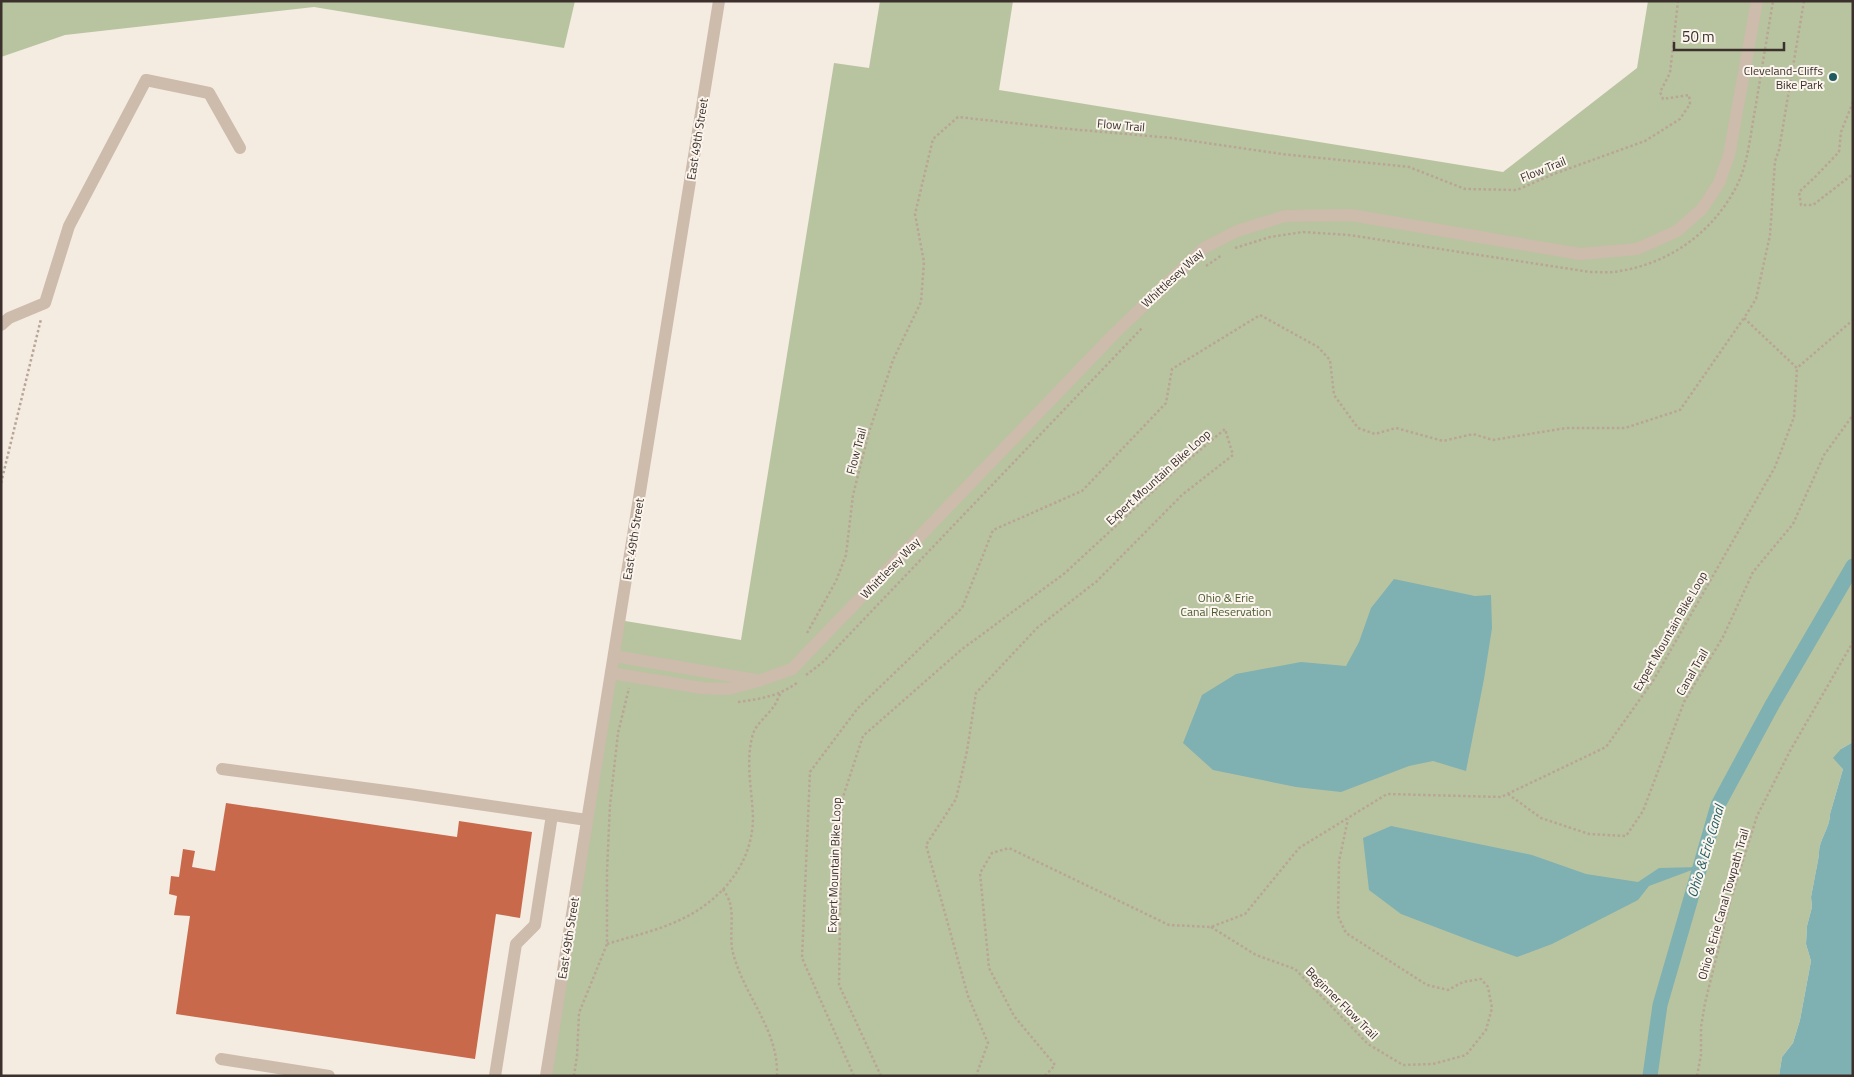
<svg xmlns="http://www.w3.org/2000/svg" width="1854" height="1077" viewBox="0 0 1854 1077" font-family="'Titillium Web',sans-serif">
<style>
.green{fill:#b8c4a0}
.water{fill:#7fb0b2}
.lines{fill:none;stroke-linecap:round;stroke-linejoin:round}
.canal{stroke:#7fb0b2;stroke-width:15}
.building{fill:#c8694b}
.path{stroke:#b9a596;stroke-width:2.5;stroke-dasharray:2.5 2.5;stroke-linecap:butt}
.minor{stroke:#cdbbac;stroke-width:12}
.poi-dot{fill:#1f5a5e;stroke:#fbf5ee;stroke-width:2}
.labels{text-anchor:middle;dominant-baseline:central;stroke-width:4;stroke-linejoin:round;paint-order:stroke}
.poi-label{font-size:12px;fill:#3b302b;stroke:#fbf5ee;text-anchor:end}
.street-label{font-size:12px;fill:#3b302b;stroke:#fbf5ee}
.park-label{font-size:12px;fill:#4a5a2e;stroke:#fbf5ee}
.water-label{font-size:14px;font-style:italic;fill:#1f5a5e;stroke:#fbf5ee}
</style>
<rect width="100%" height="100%" fill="#f4ebe1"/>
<g class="green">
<polygon points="1,1 575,1 564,48 314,7 65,35 1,57"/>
<path d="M880 1H1013L999 90 1503 172 1637 68 1648 1H1853V742L1841 749 1843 769 1830 814C1830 829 1818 840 1819 855L1811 897 1812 907 1807 926 1806 944 1811 961 1800 1020 1793 1043 1782 1057 1779 1076H546L619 620 741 640 834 63 869 68Z"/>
</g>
<g class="water">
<polygon points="1394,579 1475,596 1491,595 1492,628 1484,679 1466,771 1433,761 1409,766 1341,792 1296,787 1213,770 1183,743 1202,695 1236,674 1301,662 1346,666 1359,642 1371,608"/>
<path d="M1853 742V1076H1779L1782 1057 1793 1043 1800 1020 1811 961 1806 944 1807 926 1812 907 1811 897 1819 855C1818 840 1830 829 1830 814L1843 769 1833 758 1841 749Z"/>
<polygon points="1391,826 1532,855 1586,874 1638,882 1659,868 1700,867 1649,886 1638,900 1552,944 1517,957 1472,941 1401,914 1369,890 1363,838"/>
</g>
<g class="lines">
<polyline class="canal" points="1650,1076 1660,1005 1718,805 1772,705 1853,566"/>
</g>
<polygon class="building" points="226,803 457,837 459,821 532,832 520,918 496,914 475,1059 176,1014 190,916 174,915 177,896 169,894 171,876 179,877 183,849 195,851 192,867 215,871"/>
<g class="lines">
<g class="path">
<polyline points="1804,1 1779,150 1775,161 1770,235 1756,299 1744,318 1797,368 1853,320"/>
<polyline points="1853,102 1841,132 1839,152 1815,177 1799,192 1801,205 1813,205 1853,174"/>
<path d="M1235 248 1270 237 1303 232 1349 235 1590 272C1600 272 1611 273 1620 271 1669 263 1710 234 1734 191 1748 167 1750 136 1755 110 1761 74 1767 37 1773 1"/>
<polyline points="1206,266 1222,255"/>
<polyline points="1,483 41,319"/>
<polyline points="807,633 836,581 846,555 853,495 869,432 893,360 921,302 924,262 915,214 933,139 958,117 1058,128 1172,138 1282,154 1409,167 1465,189 1517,190 1551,175 1645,141 1680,119 1690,104 1689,95 1663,99 1660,92 1670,73 1678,1"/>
<polyline points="806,675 823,662 1143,327"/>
<path d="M738 702C760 699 780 696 798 682"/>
<polyline points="1508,794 1541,818 1589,834 1626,836 1643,811 1684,702 1723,637 1753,572 1793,524 1824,455 1853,415"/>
<path d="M723 889C726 894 729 899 730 903 734 918 729 938 733 953 744 996 779 1030 777 1076"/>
<polyline points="1211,927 1256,955 1295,969 1368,1044 1403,1065 1433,1064 1466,1055 1486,1030 1492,1008 1488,987 1481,979 1463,982 1448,990 1427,985 1346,933 1338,916 1339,861 1348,819"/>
<path d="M607 944C629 937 652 932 673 923 717 905 753 867 753 817 752 789 745 761 753 734 756 724 768 715 774 706 777 702 778 697 781 693"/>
<polyline points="574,1076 577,1056 579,1013 607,944 607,871 610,805 618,733 629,688"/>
<polyline points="854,1076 802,958 810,772 858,708 962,608 993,530 1082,491 1166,403 1172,369 1260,315 1318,347 1330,360 1334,395 1358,428 1375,434 1396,428 1443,441 1473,434 1493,440 1566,428 1625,428 1680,410 1744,318"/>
<polyline points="881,1076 839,985 842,800 863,736 961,650 1065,573 1174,472 1225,429 1233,455 1182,495 1097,581 1037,628 976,693 967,751 956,799 926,845 968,996 988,1043 976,1076"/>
<polyline points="1045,1076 1055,1065 1014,1016 989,968 980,873 992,853 1009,848 1169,925 1211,927 1245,914 1299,848 1387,794 1501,797 1606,747 1653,681 1775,467 1794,417 1797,368"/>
<polyline points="1697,1076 1701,1055 1701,1027 1705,1003 1730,902 1757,816 1790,751 1853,642"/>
</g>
<g class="minor">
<polyline points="1,325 9,318 45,303 69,226 146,80 209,93 240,148"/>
<polyline points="614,656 756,680"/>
<polyline points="611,673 702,688 728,689 758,681 792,669 1116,332 1204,248 1237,231 1285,216 1351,215 1580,254 1637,249 1677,231 1702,209 1719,183 1729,155 1757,1"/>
<polyline points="222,769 409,794 587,820"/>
<polyline points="221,1059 329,1076"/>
<polyline points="495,1076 516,944 535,925 552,815"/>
<polyline points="546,1076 719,1"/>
</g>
</g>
<circle class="poi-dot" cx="1833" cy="77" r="5"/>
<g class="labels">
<g class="poi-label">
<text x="1823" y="70">Cleveland-Cliffs<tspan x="1823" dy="14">Bike Park</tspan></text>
</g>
<g class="street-label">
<text transform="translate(1121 125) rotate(5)">Flow Trail</text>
<text transform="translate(697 139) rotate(-81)">East 49th Street</text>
<text transform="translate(1543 169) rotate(-22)">Flow Trail</text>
<text transform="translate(1172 278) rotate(-43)">Whittlesey Way</text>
<text transform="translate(856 451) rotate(-75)">Flow Trail</text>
<text transform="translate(1158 477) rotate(-42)">Expert Mountain Bike Loop</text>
<text transform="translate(633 539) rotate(-81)">East 49th Street</text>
<text transform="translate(890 568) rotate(-46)">Whittlesey Way</text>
<text transform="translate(1670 631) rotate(-60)">Expert Mountain Bike Loop</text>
<text transform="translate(1692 672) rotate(-60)">Canal Trail</text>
<text transform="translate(834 865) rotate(-88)">Expert Mountain Bike Loop</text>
<text transform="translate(1723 904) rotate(-74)">Ohio &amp; Erie Canal Towpath Trail</text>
<text transform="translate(568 938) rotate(-81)">East 49th Street</text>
<text transform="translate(1342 1003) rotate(45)">Beginner Flow Trail</text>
</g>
<g class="park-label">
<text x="1226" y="597">Ohio &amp; Erie<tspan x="1226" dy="14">Canal Reservation</tspan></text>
</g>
<g class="water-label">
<text transform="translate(1705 851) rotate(-73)">Ohio &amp; Erie Canal</text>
</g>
</g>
<rect width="1854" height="1077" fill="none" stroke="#3b302b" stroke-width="5"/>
<path d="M1674 42v8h110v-8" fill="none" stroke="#3b302b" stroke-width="2.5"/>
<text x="1682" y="42" font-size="15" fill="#3b302b" stroke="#fbf5ee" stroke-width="4" paint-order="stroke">50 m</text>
</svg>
